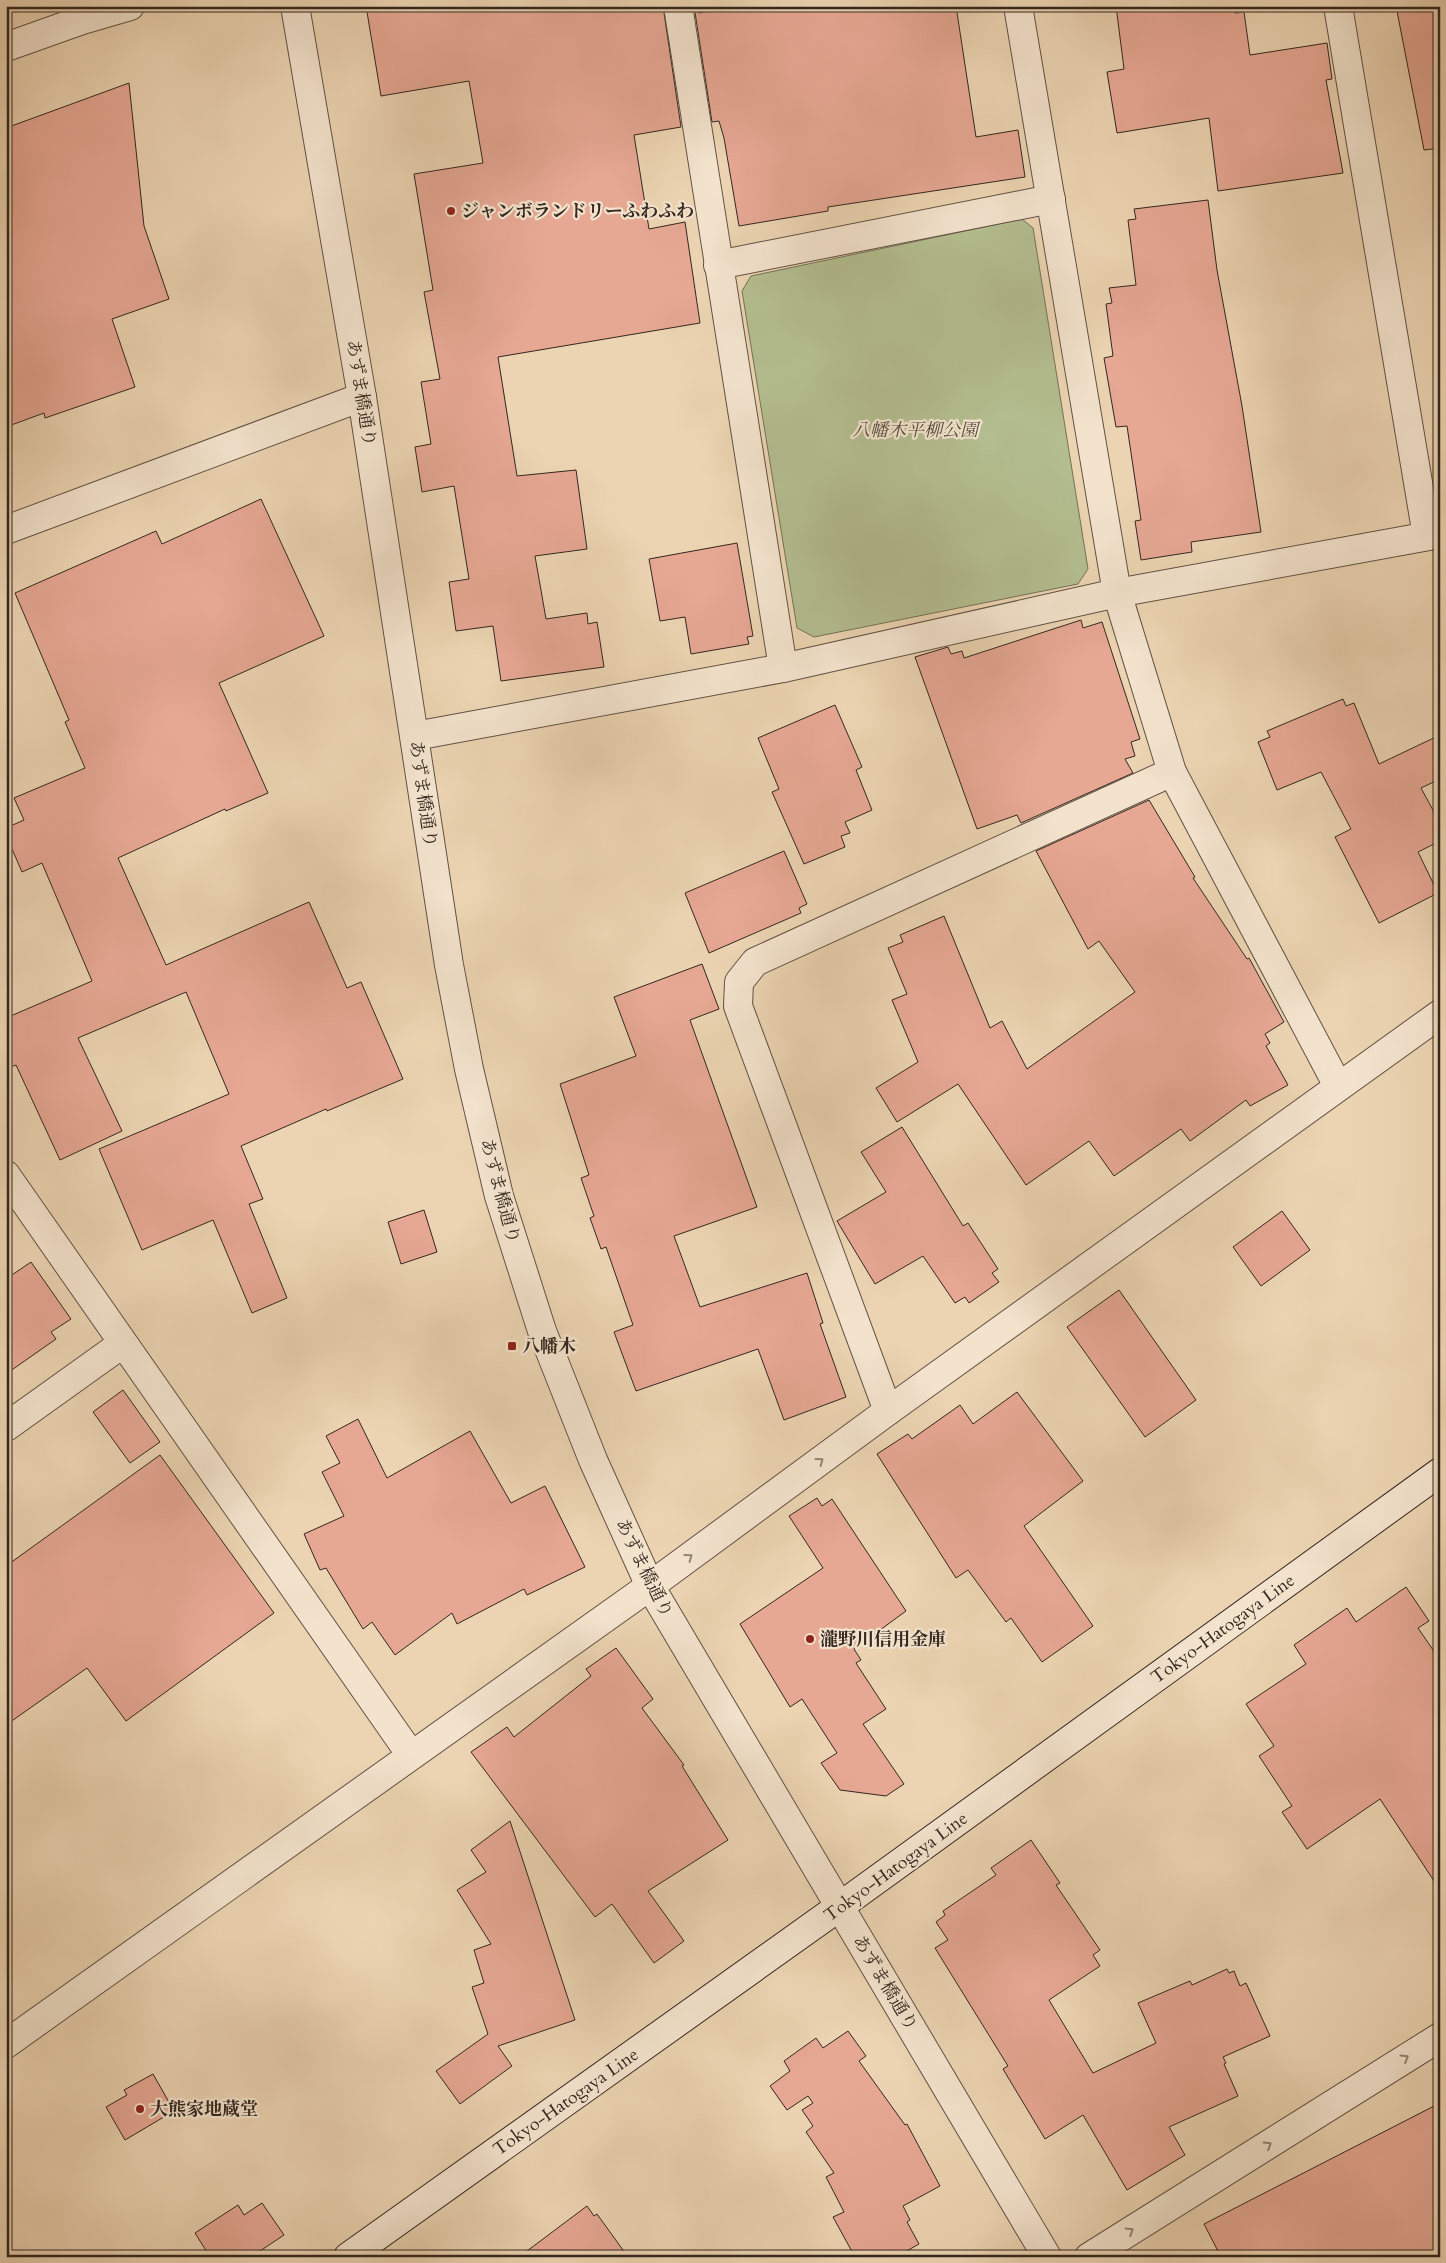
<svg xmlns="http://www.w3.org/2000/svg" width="1446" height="2263" viewBox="0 0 1446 2263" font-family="Cardo,'Noto Serif JP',serif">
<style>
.green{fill:#b3bd8f;stroke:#737258}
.building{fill:#e6a793;stroke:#332720}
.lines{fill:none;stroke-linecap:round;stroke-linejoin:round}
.minor-casing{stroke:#615244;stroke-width:30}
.tertiary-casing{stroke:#615244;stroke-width:30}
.secondary-casing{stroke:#332720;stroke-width:30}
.minor{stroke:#f3e3cd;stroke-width:28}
.tertiary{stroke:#f3e3cd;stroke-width:28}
.secondary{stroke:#f3e3cd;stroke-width:28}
.oneway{stroke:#938576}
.poi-dot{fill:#8f2418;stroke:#f3e3cd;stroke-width:2}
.labels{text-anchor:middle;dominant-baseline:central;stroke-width:4.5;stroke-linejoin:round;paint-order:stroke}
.poi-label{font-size:18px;font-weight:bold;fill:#332720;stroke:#f3e3cd;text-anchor:start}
.street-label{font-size:18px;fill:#332720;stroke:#f3e3cd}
.park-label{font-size:18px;font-style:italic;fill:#534c3c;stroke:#f3e3cd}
</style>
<rect width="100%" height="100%" fill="#ecd4b2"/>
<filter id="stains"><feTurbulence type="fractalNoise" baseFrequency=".004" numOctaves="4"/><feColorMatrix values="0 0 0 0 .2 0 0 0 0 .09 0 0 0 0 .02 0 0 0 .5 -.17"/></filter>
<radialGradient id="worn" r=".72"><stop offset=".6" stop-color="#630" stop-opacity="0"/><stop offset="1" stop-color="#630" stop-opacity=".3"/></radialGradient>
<polygon class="green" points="1022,219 1033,228 1088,569 1078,584 814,637 797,628 742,291 751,276"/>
<g class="building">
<polygon points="366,6 663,6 681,127 634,135 649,229 685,222 700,323 498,357 517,476 576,470 587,549 535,556 546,619 587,613 588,624 597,622 604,667 501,681 493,626 456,631 449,582 469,579 454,486 422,492 415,447 431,444 421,382 440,379 424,292 433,290 414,174 483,163 469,81 381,96"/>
<polygon points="694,6 698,6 699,13 739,6 956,6 976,137 1018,130 1025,177 828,207 828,211 739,226 724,138 719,121 712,122"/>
<polygon points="1116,6 1235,6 1235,13 1244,12 1250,55 1327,43 1332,79 1326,80 1343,173 1218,191 1209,118 1117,133 1107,72 1124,69"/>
<polygon points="1396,6 1440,6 1440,148 1424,150"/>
<polygon points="129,83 144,226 169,299 112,319 135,387 45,418 44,413 6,427 6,128"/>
<polygon points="1208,200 1217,270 1242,406 1261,532 1191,542 1192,552 1141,560 1135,521 1141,520 1127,426 1116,427 1104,358 1113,356 1106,304 1112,303 1109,288 1136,285 1128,220 1136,219 1134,209"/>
<polygon points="261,499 324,636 219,683 268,793 226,811 225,809 118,858 166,965 309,902 347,988 361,982 403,1079 327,1111 326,1109 241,1146 263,1199 249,1204 287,1298 252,1313 213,1220 142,1250 99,1149 229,1094 186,992 78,1038 122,1131 60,1160 16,1065 6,1069 6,1018 92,981 42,863 22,872 6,835 6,828 24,820 14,798 85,768 65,722 69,720 15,593 156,531 162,544"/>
<polygon points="737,543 753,636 747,637 749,644 691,654 685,617 660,621 649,559"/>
<polygon points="1081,620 1083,628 1102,622 1140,739 1131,742 1135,756 1125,759 1133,773 1021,823 1017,815 977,829 915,657 948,647 951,654 962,651 964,658"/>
<polygon points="1343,699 1346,706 1354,703 1379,764 1440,735 1440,779 1421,788 1440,823 1440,841 1418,852 1438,893 1379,923 1335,837 1351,829 1321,772 1277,790 1258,742 1270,737 1267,731"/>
<polygon points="835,705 862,767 856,770 872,810 845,822 850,833 841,836 845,847 804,864 772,792 779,789 758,738"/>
<polygon points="1149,800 1195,877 1193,878 1247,959 1249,958 1284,1022 1265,1034 1270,1043 1266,1046 1288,1085 1250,1106 1246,1100 1190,1141 1181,1129 1114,1176 1089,1141 1026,1185 958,1084 897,1122 876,1088 918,1062 892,1000 907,994 888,948 903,942 900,935 944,916 990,1028 1002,1021 1027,1069 1135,992 1099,941 1088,949 1036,851"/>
<polygon points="784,851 807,904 799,908 801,913 709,953 685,893"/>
<polygon points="702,964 719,1009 690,1020 757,1207 674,1236 700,1307 807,1273 823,1323 820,1324 846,1397 784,1420 758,1349 636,1391 614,1332 633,1325 606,1247 601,1249 590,1218 594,1216 581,1178 589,1175 560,1084 636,1056 614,997"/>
<polygon points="902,1127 963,1226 968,1223 998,1269 992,1273 999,1282 969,1303 965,1297 955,1303 923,1256 875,1284 837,1221 886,1192 861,1152"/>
<polygon points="424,1210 437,1252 401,1264 388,1222"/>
<polygon points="1282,1211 1310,1250 1261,1286 1233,1247"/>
<polygon points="31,1262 71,1319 51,1332 56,1339 6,1374 6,1279"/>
<polygon points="1119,1290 1196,1400 1145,1437 1067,1327"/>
<polygon points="123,1390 160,1442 130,1463 93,1412"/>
<polygon points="1017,1392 1083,1481 1024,1526 1093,1626 1042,1662 1011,1618 1006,1622 968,1570 956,1578 877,1454 908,1434 912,1439 960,1405 973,1424"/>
<polygon points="358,1419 387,1478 470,1431 511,1503 545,1486 585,1567 527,1595 524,1589 457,1624 452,1613 395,1655 372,1622 363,1629 326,1568 320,1570 304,1534 344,1516 322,1472 340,1463 326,1436"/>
<polygon points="160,1455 274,1613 126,1721 87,1668 6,1725 6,1566"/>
<polygon points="817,1498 822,1506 832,1499 906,1611 854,1649 861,1660 856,1663 886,1709 863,1724 904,1784 886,1796 840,1790 821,1763 837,1753 802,1699 790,1707 740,1624 823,1568 789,1516"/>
<polygon points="1406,1587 1429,1621 1418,1628 1440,1660 1440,1890 1380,1799 1307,1849 1282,1812 1292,1806 1259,1756 1274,1746 1246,1704 1306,1664 1294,1645 1347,1608 1356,1622"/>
<polygon points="616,1648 653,1699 642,1708 684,1765 682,1766 728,1840 648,1891 684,1941 654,1963 612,1904 595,1917 471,1752 507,1727 514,1737 591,1676 586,1669"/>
<polygon points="510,1821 575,2020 498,2046 512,2066 460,2104 436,2071 488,2034 472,1987 484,1983 474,1950 491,1944 457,1890 486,1872 471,1850"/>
<polygon points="1031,1840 1060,1883 1056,1885 1100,1950 1093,1955 1100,1966 1049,2000 1093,2073 1156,2043 1138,2003 1190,1981 1192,1985 1227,1969 1229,1973 1234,1971 1240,1986 1246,1983 1270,2036 1223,2057 1226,2063 1224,2064 1238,2096 1169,2127 1185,2155 1127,2190 1083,2115 1045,2139 1003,2069 1008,2066 935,1948 948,1940 936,1922 945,1915 943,1911 996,1875 991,1868"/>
<polygon points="848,2031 866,2056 859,2061 905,2125 907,2124 940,2186 903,2206 910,2220 907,2222 919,2244 896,2257 855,2257 833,2217 844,2212 826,2177 834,2173 806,2132 813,2126 802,2110 813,2103 808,2096 787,2110 770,2086 790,2071 784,2061 816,2038 823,2048"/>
<polygon points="153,2074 174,2111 125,2140 106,2107 127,2095 124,2090"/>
<polygon points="1440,2103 1440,2257 1221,2257 1204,2224"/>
<polygon points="262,2203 284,2235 251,2257 210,2257 195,2233 238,2205 244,2215"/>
<polygon points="587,2206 594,2216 597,2214 628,2257 519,2257"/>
</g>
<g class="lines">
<g class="minor-casing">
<g id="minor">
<polyline points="678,6 783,668"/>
<polyline points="1338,6 1427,536"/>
<polyline points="6,47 82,20 130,6"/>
<polyline points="718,265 1051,199"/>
<polyline points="6,530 362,397"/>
<polyline points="6,1175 411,1755"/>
<polyline points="888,1411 738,1006 739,982 755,962 1172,772"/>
<polyline points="6,2044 650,1586 888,1411 1440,1014"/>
<polyline points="1089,2257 1440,2037"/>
</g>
</g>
<g class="tertiary-casing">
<g id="tertiary">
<polyline points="295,6 362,397 449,965 469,1069 499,1196 542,1331 593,1460 650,1586 1047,2257"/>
<polyline points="1018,6 1117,593 1172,772 1338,1086"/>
<polyline points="415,736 783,668 1117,593 1440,534"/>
<polyline points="6,1427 122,1344"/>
</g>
</g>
<g class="secondary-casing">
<polyline id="secondary" points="348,2257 839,1907 1440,1472"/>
</g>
<use href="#minor" class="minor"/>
<use href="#tertiary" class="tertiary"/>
<use href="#secondary" class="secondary"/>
</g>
<defs><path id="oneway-chevron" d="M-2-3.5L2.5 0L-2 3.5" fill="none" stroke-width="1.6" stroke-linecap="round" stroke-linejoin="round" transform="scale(1.25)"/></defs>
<g class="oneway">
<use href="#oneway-chevron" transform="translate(820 1461) rotate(-36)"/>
<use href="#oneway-chevron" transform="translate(689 1557) rotate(-36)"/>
<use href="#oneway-chevron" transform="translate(1405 2058) rotate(-32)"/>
<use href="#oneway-chevron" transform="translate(1268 2145) rotate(-32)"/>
<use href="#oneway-chevron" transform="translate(1130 2231) rotate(-32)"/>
</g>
<g class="poi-dot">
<circle cx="451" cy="211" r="5"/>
<rect x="507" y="1341" width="10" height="10" rx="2.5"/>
<circle cx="810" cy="1639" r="5"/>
<circle cx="140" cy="2109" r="5"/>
</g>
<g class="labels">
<g class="poi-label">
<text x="461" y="211">ジャンボランドリーふわふわ</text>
<text x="522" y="1346">八幡木</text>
<text x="820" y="1639">瀧野川信用金庫</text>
<text x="150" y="2109">大熊家地蔵堂</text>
</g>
<g class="street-label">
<text transform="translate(361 393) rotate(81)">あずま橋通り</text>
<text transform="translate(423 794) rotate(82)">あずま橋通り</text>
<text transform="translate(500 1191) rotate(75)">あずま橋通り</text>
<text transform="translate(644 1568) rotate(64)">あずま橋通り</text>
<text transform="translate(1223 1629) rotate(-36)">Tokyo-Hatogaya Line</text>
<text transform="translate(896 1867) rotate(-36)">Tokyo-Hatogaya Line</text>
<text transform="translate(885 1983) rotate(59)">あずま橋通り</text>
<text transform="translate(566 2102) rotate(-35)">Tokyo-Hatogaya Line</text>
</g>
<g class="park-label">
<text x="915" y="430">八幡木平柳公園</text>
</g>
</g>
<rect width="1446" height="2263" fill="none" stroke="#ecd4b2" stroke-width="25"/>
<rect x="8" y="8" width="1431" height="2248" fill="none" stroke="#332720" stroke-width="2.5"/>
<rect x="12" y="12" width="1421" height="2238" fill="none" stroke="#332720"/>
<rect width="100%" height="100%" filter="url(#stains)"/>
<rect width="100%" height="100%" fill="url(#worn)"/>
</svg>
